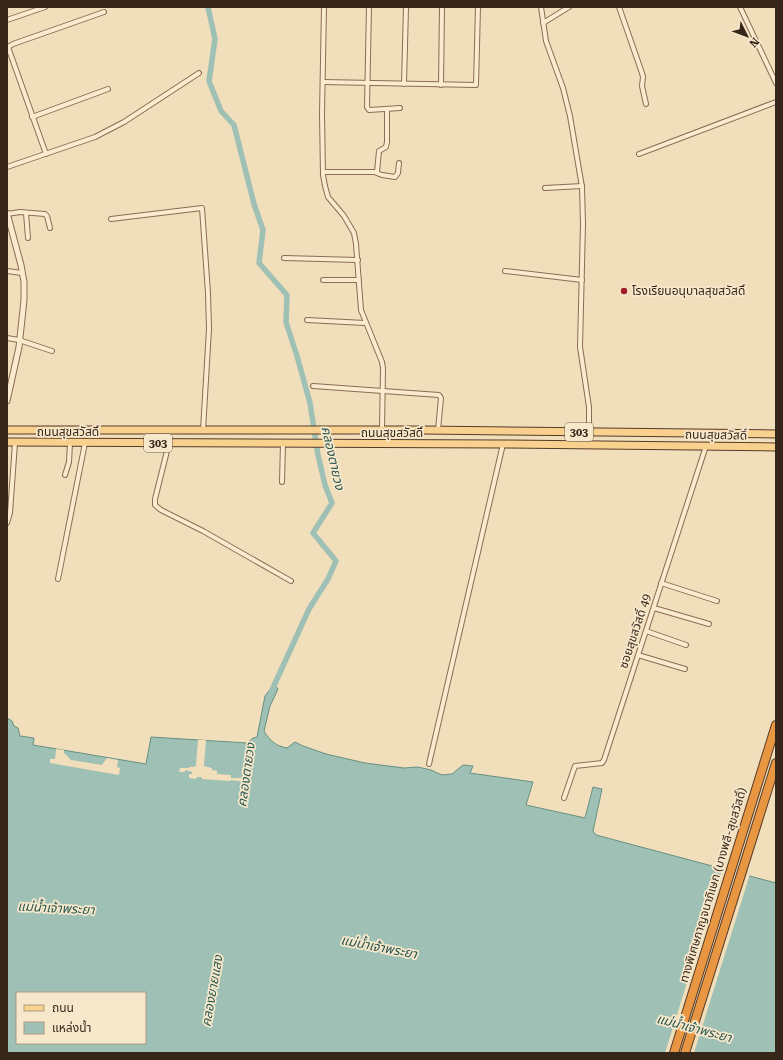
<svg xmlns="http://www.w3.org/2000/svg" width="783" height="1060" viewBox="0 0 783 1060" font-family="'Roboto Serif','Noto Sans Thai',serif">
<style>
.water{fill:#9fc1b5;stroke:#678f83;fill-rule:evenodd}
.pier{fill:#f1debb}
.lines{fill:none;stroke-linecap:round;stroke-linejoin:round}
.canal{stroke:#9fc1b5;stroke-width:5.5}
.minor-casing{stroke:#896d54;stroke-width:6}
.tertiary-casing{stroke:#896d54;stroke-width:7}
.primary-casing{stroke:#563b29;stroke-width:9}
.motorway-casing{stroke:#563b29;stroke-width:10}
.minor{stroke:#fbebce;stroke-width:4}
.tertiary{stroke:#fbebce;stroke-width:5}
.primary{stroke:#f9d18e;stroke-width:7}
.motorway{stroke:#e99643;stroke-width:8}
.poi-dot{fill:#9c1f27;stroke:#f8e8cb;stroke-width:1.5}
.labels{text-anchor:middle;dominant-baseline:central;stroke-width:3.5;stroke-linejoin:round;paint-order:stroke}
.shield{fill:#f8e8cb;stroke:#71604f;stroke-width:1}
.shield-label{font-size:11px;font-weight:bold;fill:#37261a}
.poi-label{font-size:12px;fill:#37261a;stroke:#f8e8cb;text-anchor:start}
.street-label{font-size:12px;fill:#37261a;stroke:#f8e8cb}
.water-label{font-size:13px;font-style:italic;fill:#285852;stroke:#f8e8cb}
</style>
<rect width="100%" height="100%" fill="#f1debb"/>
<path class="water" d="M274 684 278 689 270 706 264 731C270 741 276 746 287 748L295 742 303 746 326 754 365 763 404 768 418 767 431 770 442 775 452 774 463 765 473 766 470 773 533 782 526 805 585 818 593 787 602 789 593 831 596 835 776 883V1053H7V718L12 721 14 726 18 728 20 736 34 738 33 745 146 764 151 737 247 743 253 738 257 737 265 696ZM17 993H145V1043H17Z"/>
<g class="pier">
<polygon points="198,740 206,740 204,766 212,768 212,770 217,771 217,774 231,775 231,778 244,778 244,782 231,780 230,781 202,779 202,777 197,777 196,779 189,778 189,774 192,774 192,772 185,770 185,772 179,772 180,768 189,768 189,767 193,767 196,766"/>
<polygon points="56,749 64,750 64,753 71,760 102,765 107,758 118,760 117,767 120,768 119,775 50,763 50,759 55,759"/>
<polygon points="723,867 750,874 694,1053 665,1053"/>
</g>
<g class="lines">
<polyline class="canal" points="208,7 215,39 209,81 221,111 234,125 254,204 263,230 259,263 287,295 286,322 297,356 310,403 318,455 325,485 332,503 313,533 336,561 328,579 309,609 272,690"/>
<g class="minor-casing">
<g id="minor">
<polyline points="324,7 322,114 323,175 325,186 328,197 344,216 354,233 356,244 361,310 382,362 383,368 382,430"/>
<polyline points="369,7 367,107 369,110 400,108"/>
<polyline points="541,7 546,41 563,88 570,116 582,187 583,224 580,347 589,407 589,432"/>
<polyline points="619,7 642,73 643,77 642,86 646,104"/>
<polyline points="740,7 776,83"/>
<polyline points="7,20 45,7"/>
<polyline points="543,23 569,7"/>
<polyline points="323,82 476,85 478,7"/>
<polyline points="404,84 406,7"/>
<polyline points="441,85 442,7"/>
<polyline points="32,117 108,89"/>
<polyline points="46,154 8,47 13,44 104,12"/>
<polyline points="639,154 776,102"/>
<polyline points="7,167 95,137 124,122 199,73"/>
<polyline points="323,172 377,172 379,151 386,147 387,142 387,109"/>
<polyline points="374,172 382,175 395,177 398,173 399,163"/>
<polyline points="545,188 582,186"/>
<polyline points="26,213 28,238"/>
<polyline points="7,214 20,212 45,214 47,216 50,228"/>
<polyline points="111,219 202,208 208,293 209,329 203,430"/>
<polyline points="284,258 358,260"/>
<polyline points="7,271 22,273"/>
<polyline points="505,271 582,280"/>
<polyline points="323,280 359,280"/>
<polyline points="307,320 365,323"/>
<polyline points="7,338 19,340 52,351"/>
<polyline points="313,386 439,395 441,398 438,430"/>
<polyline points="169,443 155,499 155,505 161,510 203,531 291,581"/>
<polyline points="65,475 69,462 70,443"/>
<polyline points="282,482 283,443"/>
<polyline points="7,523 10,513 15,443"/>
<polyline points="58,579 85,443"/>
<polyline points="661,583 717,601"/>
<polyline points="654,608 709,624"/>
<polyline points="646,631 686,645"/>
<polyline points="638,655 685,669"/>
<polyline points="429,764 503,444"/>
<polyline points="564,798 575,766 602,763 604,760 706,446"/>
</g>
</g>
<g class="tertiary-casing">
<polyline id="tertiary" points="7,213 21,265 24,282 24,300 19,347 7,401"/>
</g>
<g class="primary-casing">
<g id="primary">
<polyline points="7,430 423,430 776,434"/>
<polyline points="7,442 503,444 776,447"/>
</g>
</g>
<g class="motorway-casing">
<g id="motorway">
<polyline points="674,1053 776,725"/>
<polyline points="685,1053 776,763"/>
</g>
</g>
<use href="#minor" class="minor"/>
<use href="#tertiary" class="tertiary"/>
<use href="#primary" class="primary"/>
<use href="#motorway" class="motorway"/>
</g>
<circle class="poi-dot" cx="624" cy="291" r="4"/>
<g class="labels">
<g class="shield">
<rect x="565" y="423" width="28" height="18" rx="3"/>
<rect x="144" y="434" width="28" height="18" rx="3"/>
</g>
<g class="shield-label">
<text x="579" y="432">303</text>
<text x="158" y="443">303</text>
</g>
<g class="poi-label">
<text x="632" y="291">โรงเรียนอนุบาลสุขสวัสดิ์</text>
</g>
<g class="street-label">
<text x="68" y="432">ถนนสุขสวัสดิ์</text>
<text x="392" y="433">ถนนสุขสวัสดิ์</text>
<text transform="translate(716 435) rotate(1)">ถนนสุขสวัสดิ์</text>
<text transform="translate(635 631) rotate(-72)">ซอยสุขสวัสดิ์ 49</text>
<text transform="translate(713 885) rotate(-73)">ทางพิเศษกาญจนาภิเษก (บางพลี-สุขสวัสดิ์)</text>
</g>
<g class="water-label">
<text transform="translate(333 458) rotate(77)">คลองตายวง</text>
<text transform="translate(246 775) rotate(-82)">คลองตายวง</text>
<text transform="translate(56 908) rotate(3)">แม่น้ำเจ้าพระยา</text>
<text transform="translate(379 947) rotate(11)">แม่น้ำเจ้าพระยา</text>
<text transform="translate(212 991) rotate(-80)">คลองยายแสง</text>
<text transform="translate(694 1028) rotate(15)">แม่น้ำเจ้าพระยา</text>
</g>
</g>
<rect width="783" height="1060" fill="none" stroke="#37261a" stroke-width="16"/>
<rect x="16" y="992" width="130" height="52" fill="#f8e8cb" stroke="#ab9a84"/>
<rect x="24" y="1005" width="20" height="6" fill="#f9d18e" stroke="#ab9a84"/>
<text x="52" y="1012" font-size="12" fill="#37261a">ถนน</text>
<rect x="24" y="1022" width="20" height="12" fill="#9fc1b5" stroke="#ab9a84"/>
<text x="52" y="1032" font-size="12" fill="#37261a">แหล่งน้ำ</text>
<g transform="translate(747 36) rotate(132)" stroke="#f8e8cb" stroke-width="3" paint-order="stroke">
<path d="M0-3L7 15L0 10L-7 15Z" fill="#37261a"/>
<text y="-6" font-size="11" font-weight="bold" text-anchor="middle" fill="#37261a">N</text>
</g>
</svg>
